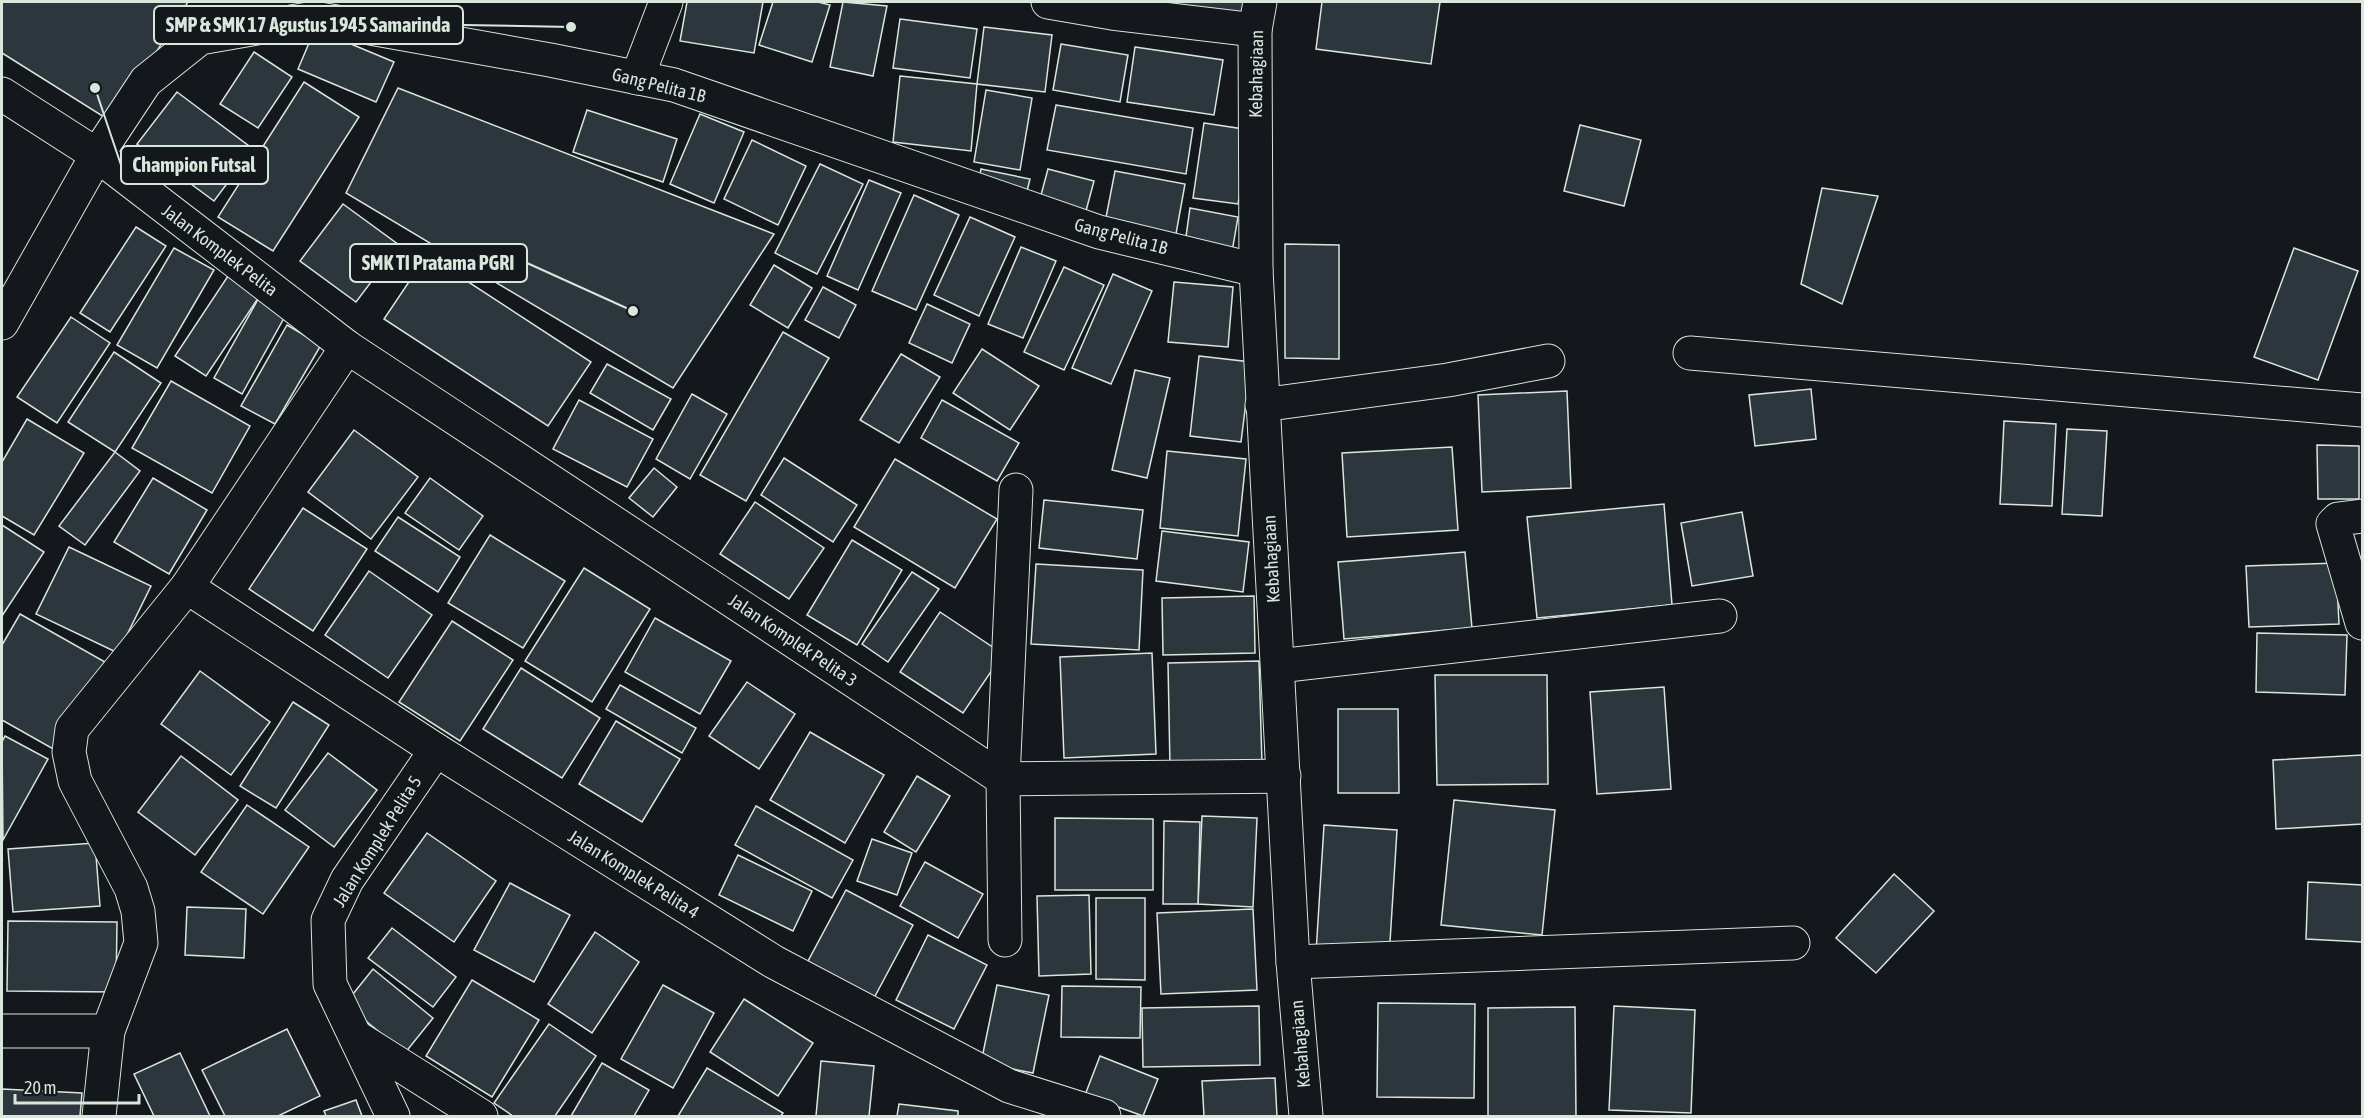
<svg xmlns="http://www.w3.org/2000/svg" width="2364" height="1118" viewBox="0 0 2364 1118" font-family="'Asap Condensed',sans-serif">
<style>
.building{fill:#2c363c;stroke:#d8e6dc;stroke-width:1.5}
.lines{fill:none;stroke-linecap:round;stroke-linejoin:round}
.street-casing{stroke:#d8e6dc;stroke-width:35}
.street{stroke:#14181c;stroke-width:33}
.labels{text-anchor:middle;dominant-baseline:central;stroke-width:4.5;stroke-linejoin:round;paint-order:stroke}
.street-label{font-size:18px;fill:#d8e6dc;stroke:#14181c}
.leader{fill:none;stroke:#d8e6dc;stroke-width:2}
.callout-dot{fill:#d8e6dc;stroke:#14181c;stroke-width:2}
.callout{fill:#14181c;stroke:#d8e6dc;stroke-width:2}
.callout-label{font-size:20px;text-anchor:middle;font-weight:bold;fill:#d8e6dc}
</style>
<rect width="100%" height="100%" fill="#14181c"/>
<g class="building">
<polygon points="2,2 188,2 112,122 2,53"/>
<polygon points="687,2 763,2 754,53 680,41"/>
<polygon points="773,2 818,2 830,5 812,62 759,45"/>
<polygon points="843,2 887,6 873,76 830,67"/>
<polygon points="1177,2 1246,2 1244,21 1176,12"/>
<polygon points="1322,2 1440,2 1431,64 1316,49"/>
<polygon points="900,19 977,29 970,78 893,68"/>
<polygon points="984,27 1052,35 1045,92 977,84"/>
<polygon points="315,29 394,62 376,102 298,69"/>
<polygon points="1061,44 1128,55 1120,102 1053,90"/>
<polygon points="1135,47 1223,60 1214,115 1127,102"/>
<polygon points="254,52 292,77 258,128 220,104"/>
<polygon points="900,76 977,84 971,151 893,142"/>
<polygon points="304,82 359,117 273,251 218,217"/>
<polygon points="398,88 774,234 673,388 346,193"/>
<polygon points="986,90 1032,98 1020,170 974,162"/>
<polygon points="177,92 253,149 214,201 137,144"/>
<polygon points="1056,105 1193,128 1186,174 1047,150"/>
<polygon points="587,110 677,139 663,182 573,152"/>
<polygon points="700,114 744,132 714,203 670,184"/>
<polygon points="1204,123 1250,130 1238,204 1193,198"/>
<polygon points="1580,125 1641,140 1624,206 1564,191"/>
<polygon points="752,140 806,166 778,225 724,199"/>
<polygon points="820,164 863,184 817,274 775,253"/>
<polygon points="981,169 1030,179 1025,199 977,189"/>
<polygon points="1048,169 1094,181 1083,222 1037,210"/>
<polygon points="1115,171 1185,184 1174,245 1103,233"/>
<polygon points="869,180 901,193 858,290 827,276"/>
<polygon points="1822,188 1878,196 1842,304 1801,284"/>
<polygon points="914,195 959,215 916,310 872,291"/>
<polygon points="343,204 399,245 356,302 300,261"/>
<polygon points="1190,208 1238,217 1232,252 1185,244"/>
<polygon points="970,217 1015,237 979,316 934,295"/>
<polygon points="136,227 166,246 110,332 80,313"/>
<polygon points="1285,244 1339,245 1339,359 1285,358"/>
<polygon points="1021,247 1056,261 1023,338 988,324"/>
<polygon points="174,248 214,270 157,368 117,345"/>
<polygon points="2294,248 2358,271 2318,380 2254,357"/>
<polygon points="427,255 591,362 548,426 384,319"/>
<polygon points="774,265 812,288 788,328 750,305"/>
<polygon points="1064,267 1104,285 1064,370 1024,352"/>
<polygon points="230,273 261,294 206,376 175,356"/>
<polygon points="1113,274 1152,291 1111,384 1072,368"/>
<polygon points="1174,282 1233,287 1228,347 1168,342"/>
<polygon points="823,287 856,305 839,338 805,320"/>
<polygon points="261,294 289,309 242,394 214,378"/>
<polygon points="927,304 970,324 952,363 909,343"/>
<polygon points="71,317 110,343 57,423 17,397"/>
<polygon points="287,325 321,345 275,424 241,406"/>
<polygon points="783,332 829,358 746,501 700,475"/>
<polygon points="982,349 1039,386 1010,430 953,393"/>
<polygon points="114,352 161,383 115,452 68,422"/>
<polygon points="901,354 940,377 899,443 860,420"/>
<polygon points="1199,356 1251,362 1241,442 1190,436"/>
<polygon points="607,364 671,399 653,430 590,393"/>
<polygon points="1135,370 1170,378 1147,478 1112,470"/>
<polygon points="171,381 250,426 212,493 132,448"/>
<polygon points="1811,389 1816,439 1755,446 1749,395"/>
<polygon points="1567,391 1571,488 1482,492 1478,395"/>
<polygon points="692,394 727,414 690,479 656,459"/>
<polygon points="579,400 653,439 627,487 553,449"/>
<polygon points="942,400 1019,443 997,481 921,438"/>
<polygon points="27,419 84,453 34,535 2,516 2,462"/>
<polygon points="2004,421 2056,424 2052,506 2000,504"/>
<polygon points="2067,429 2107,431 2102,516 2062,514"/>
<polygon points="354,430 418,477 371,539 308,492"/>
<polygon points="2317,445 2359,446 2359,499 2318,499"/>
<polygon points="1452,447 1458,530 1347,537 1342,453"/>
<polygon points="1167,451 1246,459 1238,536 1160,528"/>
<polygon points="115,452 140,471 85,545 59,526"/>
<polygon points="784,458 857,505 833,542 761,495"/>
<polygon points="895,459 997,519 955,588 854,527"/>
<polygon points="654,468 677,487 653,517 629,498"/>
<polygon points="153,478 207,510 169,574 114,542"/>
<polygon points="430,478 483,516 459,550 405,513"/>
<polygon points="1044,500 1143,510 1137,559 1039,548"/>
<polygon points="755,502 824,548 789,599 720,554"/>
<polygon points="1664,504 1672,605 1537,618 1527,517"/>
<polygon points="303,508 367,549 313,631 249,589"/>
<polygon points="1742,512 1753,576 1692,586 1681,523"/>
<polygon points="398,517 460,557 438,592 375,551"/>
<polygon points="2,525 44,552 2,616"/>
<polygon points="1162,531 1249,542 1243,592 1156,581"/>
<polygon points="490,535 565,581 523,648 448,603"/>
<polygon points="852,540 902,570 857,645 807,615"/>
<polygon points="69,547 151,586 118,653 36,614"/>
<polygon points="1465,552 1472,628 1344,639 1338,562"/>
<polygon points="2336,563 2339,624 2249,627 2246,566"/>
<polygon points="1036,564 1143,570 1139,650 1031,644"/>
<polygon points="584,568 650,609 592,702 525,661"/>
<polygon points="369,571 432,615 388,678 325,635"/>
<polygon points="912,572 939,589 888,662 862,644"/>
<polygon points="1254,596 1255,653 1163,655 1162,598"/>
<polygon points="940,612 1003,654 963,713 900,672"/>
<polygon points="20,614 105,662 55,750 2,720 2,645"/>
<polygon points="655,618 731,661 700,714 625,672"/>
<polygon points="452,621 513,660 460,741 399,702"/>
<polygon points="2257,633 2347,635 2345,695 2256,692"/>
<polygon points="1152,653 1156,754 1064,758 1060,657"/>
<polygon points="1259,661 1262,764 1170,767 1168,663"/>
<polygon points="521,668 600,718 562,778 483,729"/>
<polygon points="200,671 270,722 231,775 161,724"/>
<polygon points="1435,675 1547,675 1548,784 1437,785"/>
<polygon points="747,682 795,714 759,769 709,736"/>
<polygon points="620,685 696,728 682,753 606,709"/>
<polygon points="1664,687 1671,789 1597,794 1590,692"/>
<polygon points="293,702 329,725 276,808 240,786"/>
<polygon points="1338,709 1398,709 1399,793 1338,793"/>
<polygon points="616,721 680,759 642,822 579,784"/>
<polygon points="810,732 884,775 845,843 770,800"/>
<polygon points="5,736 48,759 3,840 2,742"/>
<polygon points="328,753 377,790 334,847 285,810"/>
<polygon points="2362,755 2362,824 2276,829 2273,760"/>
<polygon points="181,756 238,800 195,855 138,812"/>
<polygon points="917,776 950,796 916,852 884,832"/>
<polygon points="1454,800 1555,810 1542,935 1441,925"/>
<polygon points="247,805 309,847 263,914 201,872"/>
<polygon points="756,806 853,860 832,898 735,845"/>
<polygon points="1202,816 1257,818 1253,907 1198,904"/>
<polygon points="1055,818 1153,819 1153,890 1055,890"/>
<polygon points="1164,821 1200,822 1198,904 1163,904"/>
<polygon points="1324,825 1397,830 1389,958 1316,953"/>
<polygon points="427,833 496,881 454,942 384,893"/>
<polygon points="872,839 912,853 897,895 857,881"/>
<polygon points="95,843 100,906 13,912 8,849"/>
<polygon points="738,855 812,891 793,931 719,895"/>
<polygon points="925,862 983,894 958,938 900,906"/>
<polygon points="1894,874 1934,911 1876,973 1836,938"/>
<polygon points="2308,882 2362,885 2362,942 2306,939"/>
<polygon points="510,883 570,915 534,982 474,950"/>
<polygon points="846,890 913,925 874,998 807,963"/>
<polygon points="1089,895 1091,974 1039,976 1037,896"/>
<polygon points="1096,898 1145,898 1145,980 1096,979"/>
<polygon points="187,907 246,909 244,958 185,955"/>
<polygon points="1253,909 1257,990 1161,994 1157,913"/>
<polygon points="8,921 117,922 116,992 7,991"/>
<polygon points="392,928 456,977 433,1007 368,958"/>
<polygon points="595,932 639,962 592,1033 548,1004"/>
<polygon points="928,935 987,965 954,1029 896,1000"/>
<polygon points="373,969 433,1018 405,1053 345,1004"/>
<polygon points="472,980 539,1020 492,1097 426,1056"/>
<polygon points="663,985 714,1013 673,1088 621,1059"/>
<polygon points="997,985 1049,995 1033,1073 981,1063"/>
<polygon points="1062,986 1141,987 1140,1038 1061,1037"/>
<polygon points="744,999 813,1043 778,1096 710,1052"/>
<polygon points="1378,1003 1475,1004 1474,1098 1377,1097"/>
<polygon points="1259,1006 1260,1065 1143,1067 1142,1008"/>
<polygon points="1614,1006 1695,1010 1691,1113 1609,1110"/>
<polygon points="1575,1007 1576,1116 1488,1116 1488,1008"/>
<polygon points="549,1024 596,1056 555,1116 513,1116 494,1103"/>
<polygon points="287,1029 320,1096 278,1116 225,1116 202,1070"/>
<polygon points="180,1053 210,1116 154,1116 134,1074"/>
<polygon points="1100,1056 1158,1079 1143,1116 1085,1095"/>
<polygon points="821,1061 874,1066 869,1116 816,1116"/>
<polygon points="602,1063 649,1090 634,1116 571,1116"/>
<polygon points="707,1068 783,1113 781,1116 678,1116"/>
<polygon points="1275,1078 1277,1116 1204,1116 1202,1081"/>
<polygon points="2,1089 82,1093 80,1116 2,1116"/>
<polygon points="356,1100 362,1116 326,1116 324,1111"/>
<polygon points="899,1104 958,1111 958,1116 897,1116"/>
</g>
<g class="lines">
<g class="street-casing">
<g id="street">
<polyline points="1048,2 1112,13 1255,30"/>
<polyline points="1260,2 1255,30 1256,270 1293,962 1306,1116"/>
<polyline points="637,78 666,2"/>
<polyline points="2,94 97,155 347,347 1003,779 1284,776"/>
<polyline points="2,323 97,155 146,81 200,38 314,18 550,60 674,85 1099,232 1256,270"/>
<polyline points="1690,353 2362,410"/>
<polyline points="1262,405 1448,380 1548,361"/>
<polyline points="2362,516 2338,519 2333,524 2362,623"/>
<polyline points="187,587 436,750 774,962 1009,1086 1104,1116"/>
<polyline points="1278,666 1720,616"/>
<polyline points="1005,940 1003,779 1016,490"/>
<polyline points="1293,962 1793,943"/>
<polyline points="2,1031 108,1031"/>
<polyline points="356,1037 481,1116"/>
<polyline points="99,1116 108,1031 141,943 138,911 131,888 75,781 69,752 72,729 187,587 347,347"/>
<polyline points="393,1116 330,984 328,920 347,880 436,750"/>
</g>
</g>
<use href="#street" class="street"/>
</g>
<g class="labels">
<g class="street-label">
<text transform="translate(1256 74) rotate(-89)">Kebahagiaan</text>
<text transform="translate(659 85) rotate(14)">Gang Pelita 1B</text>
<text transform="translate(1121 236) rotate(15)">Gang Pelita 1B</text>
<text transform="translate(220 250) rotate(37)">Jalan Komplek Pelita</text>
<text transform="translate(1271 559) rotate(-93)">Kebahagiaan</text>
<text transform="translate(793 640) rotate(34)">Jalan Komplek Pelita 3</text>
<text transform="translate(377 841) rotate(-58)">Jalan Komplek Pelita 5</text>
<text transform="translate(634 874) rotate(32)">Jalan Komplek Pelita 4</text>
<text transform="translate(1300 1044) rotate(-95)">Kebahagiaan</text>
</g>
</g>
<path class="leader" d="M571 27L463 25M95 88L121 165M633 311L527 263"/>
<g class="callout-dot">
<circle cx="571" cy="27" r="6"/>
<circle cx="95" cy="88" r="6"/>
<circle cx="633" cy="311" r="6"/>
</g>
<g class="callout">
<rect x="154" y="6" width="309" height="38" rx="6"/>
<rect x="121" y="146" width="147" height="38" rx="6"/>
<rect x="350" y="244" width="177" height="38" rx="6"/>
</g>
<g class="callout-label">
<text x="308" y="32">SMP &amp; SMK 17 Agustus 1945 Samarinda</text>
<text x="194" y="172">Champion Futsal</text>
<text x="438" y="270">SMK TI Pratama PGRI</text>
</g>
<rect width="2364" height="1118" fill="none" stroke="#d8e6dc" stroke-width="6"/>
<path d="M15 1094v9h124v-9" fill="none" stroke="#d8e6dc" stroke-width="3"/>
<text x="24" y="1094" font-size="18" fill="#d8e6dc" stroke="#14181c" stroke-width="4.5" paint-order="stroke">20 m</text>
</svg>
